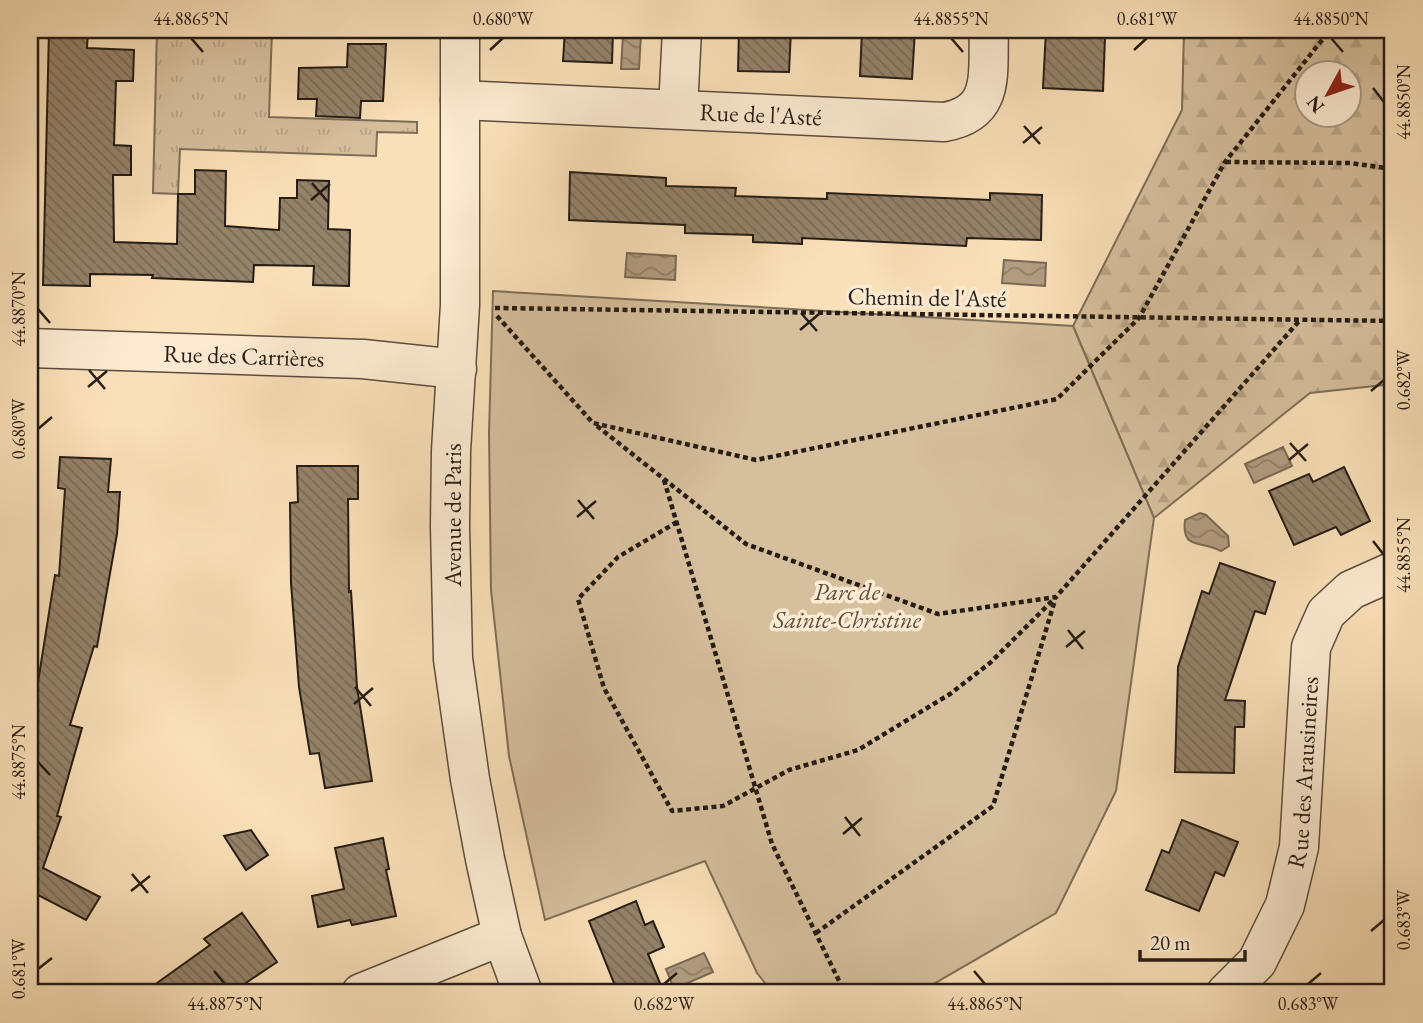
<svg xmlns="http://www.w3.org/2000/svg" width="1423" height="1023" viewBox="0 0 1423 1023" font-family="'EB Garamond',serif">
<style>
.grass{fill:url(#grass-tufts);stroke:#7e6e58;stroke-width:2}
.forest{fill:url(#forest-firs);stroke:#7e6e58;stroke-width:2;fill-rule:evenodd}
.park{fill:#d6bf9d;stroke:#7e6e58;stroke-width:2}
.water{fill:url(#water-waves);stroke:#7a6955;stroke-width:2}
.building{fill:url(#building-back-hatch);stroke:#251c14;stroke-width:2}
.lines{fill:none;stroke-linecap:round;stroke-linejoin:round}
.minor-casing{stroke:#5a4d3d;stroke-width:41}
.tertiary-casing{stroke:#5a4d3d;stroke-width:41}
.path{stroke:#251c14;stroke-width:4.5;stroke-dasharray:5 3.5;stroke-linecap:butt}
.minor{stroke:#fcebd2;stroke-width:38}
.tertiary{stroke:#fcebd2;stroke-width:38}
.ticks{fill:none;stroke:#251c14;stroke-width:2.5}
.labels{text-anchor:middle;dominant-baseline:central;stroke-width:7;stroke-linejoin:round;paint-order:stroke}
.street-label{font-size:24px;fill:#251c14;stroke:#fcebd2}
.park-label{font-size:24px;font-style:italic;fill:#5a4d3d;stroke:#fcebd2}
.neatline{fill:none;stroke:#251c14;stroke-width:2.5}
.ticks-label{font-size:18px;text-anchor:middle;fill:#251c14}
</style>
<defs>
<pattern id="grass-tufts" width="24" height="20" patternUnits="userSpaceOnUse" patternTransform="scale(1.75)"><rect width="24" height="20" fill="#d6bf9d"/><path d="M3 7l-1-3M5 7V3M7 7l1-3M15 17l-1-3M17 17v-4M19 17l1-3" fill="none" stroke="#b8a486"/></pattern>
<pattern id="forest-firs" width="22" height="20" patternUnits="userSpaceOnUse" patternTransform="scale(1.75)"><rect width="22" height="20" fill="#d6bf9d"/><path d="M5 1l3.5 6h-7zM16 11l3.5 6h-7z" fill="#b8a486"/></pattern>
<pattern id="water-waves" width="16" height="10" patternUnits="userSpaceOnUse" patternTransform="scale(1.75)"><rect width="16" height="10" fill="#b29d81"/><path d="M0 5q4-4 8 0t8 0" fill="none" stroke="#917f68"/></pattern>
<pattern id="building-back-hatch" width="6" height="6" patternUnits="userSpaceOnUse" patternTransform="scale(1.75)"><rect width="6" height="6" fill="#94826a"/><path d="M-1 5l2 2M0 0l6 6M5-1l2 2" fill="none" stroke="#796a56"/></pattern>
</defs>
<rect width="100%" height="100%" fill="#fae0b9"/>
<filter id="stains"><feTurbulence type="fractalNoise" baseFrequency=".00286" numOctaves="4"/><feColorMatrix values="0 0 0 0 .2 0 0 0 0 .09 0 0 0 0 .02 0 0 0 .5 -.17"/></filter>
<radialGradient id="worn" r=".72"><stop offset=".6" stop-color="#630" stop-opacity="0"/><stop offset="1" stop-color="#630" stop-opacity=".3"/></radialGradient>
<polygon class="grass" points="157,30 272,30 269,117 417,122 417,133 377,132 376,156 180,149 178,194 153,193"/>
<path class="forest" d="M1184 30H1393V384L1310 393 1154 518 1073 326 1182 110ZM1308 74H1350V116H1308Z"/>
<polygon class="park" points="493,291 1073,326 1154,518 1116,791 1056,913 918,993 773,993 757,973 705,861 545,920 509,756 491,590 489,433"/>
<g class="water">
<polygon points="623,34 641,35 639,69 621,69"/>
<polygon points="627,253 676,256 675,280 625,277"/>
<polygon points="1004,260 1046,263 1045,286 1002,283"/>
<polygon points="1283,447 1292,466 1254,483 1245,464"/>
<path d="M1200 513 1206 515 1228 536 1229 546 1221 551C1200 540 1181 550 1185 520Z"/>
<polygon points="704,953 713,972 674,989 666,969"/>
</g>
<g class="building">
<polygon points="49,30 88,30 87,48 134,50 133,81 116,81 114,145 131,146 131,175 113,175 114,242 177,244 178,194 195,194 195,170 226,171 225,226 279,230 280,198 297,198 297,180 329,181 328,229 350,230 349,286 313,285 314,266 254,265 253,282 152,278 153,275 90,274 90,286 43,285"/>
<polygon points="565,30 613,30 612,63 563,61"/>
<polygon points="739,30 791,30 789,72 738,71"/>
<polygon points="862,30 915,30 912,79 860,76"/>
<polygon points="1046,30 1082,30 1082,36 1105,37 1103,91 1043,88"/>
<polygon points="348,44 386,44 383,101 361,101 360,118 316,116 317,99 298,99 299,68 347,67"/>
<polygon points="570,172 666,178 666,186 736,188 735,196 827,199 827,193 990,200 990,193 1042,195 1041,240 967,238 966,246 802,238 802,244 753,242 753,235 685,233 685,225 569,220"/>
<polygon points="60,457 111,459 108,492 120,492 117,534 97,647 94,646 70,725 82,728 57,816 61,817 43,868 100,897 86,920 30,891 30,680 38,682 55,575 59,576 65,489 58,488"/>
<polygon points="297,466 358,466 358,499 348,499 349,592 351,591 357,687 372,781 325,788 319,753 310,754 299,687 291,583 290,503 298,502"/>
<polygon points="1344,467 1370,521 1341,535 1336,527 1294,545 1269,491 1309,474 1313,482"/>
<polygon points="1220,563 1275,582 1265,614 1255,611 1225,700 1245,701 1244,727 1235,727 1234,773 1175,772 1178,667 1202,591 1209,594"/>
<polygon points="1182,820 1238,842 1224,876 1215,872 1199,911 1146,890 1162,850 1169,853"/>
<polygon points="251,830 268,855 246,870 224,836"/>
<polygon points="383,838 389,869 386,870 396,916 352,925 350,920 318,927 312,896 344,889 335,848"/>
<polygon points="636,901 645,925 653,921 664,947 648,954 664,993 618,993 589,921"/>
<polygon points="242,913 277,962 231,993 143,993 210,945 204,939"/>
</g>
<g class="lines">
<g class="minor-casing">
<g id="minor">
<path id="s1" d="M460 100 944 122C997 113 987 73 989 30"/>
<polyline points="678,109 682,30"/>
<path id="s2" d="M30 348 363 359 457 369"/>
<polyline points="361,993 502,936"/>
<path id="s3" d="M1226 993 1257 962 1285 905 1299 847 1311 647 1326 613 1351 590 1389 573H1393"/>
</g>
</g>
<g class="tertiary-casing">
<polyline id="tertiary" points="460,30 460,305 451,451 450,526 453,659 470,779 485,859 502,936 523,993"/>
</g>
<g class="path">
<polyline points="1226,162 1350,163 1393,169"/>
<polyline points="495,308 1393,321"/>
<polyline points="497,316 593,423 756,460 1057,399 1139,318 1225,162 1330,30"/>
<polyline points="597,426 746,544 938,614 1056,597 1300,320"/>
<polyline points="664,480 772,844 845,993"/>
<polyline points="677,522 618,557 578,599 604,688 672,811 723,806 789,770 858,750 950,694 990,663 1056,597"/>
<polyline points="816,933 993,806 1055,600"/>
</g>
<use href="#minor" class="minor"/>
<use href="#tertiary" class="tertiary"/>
</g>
<path class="ticks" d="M191 38 203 52M951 38 963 52M1331 38 1343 52M490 50 503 38M1134 50 1147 38M1373 88 1384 102M1024 126 1040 144M1023 143 1042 127M312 183 328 202M311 200 330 184M38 309 50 323M801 313 817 331M800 330 819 314M89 370 105 389M88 387 107 371M1371 391 1384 380M38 429 52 417M1290 443 1306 461M1289 460 1308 444M578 500 594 519M577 517 596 501M1373 541 1384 555M1068 630 1083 649M1066 647 1085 631M355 687 371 706M354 704 373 688M38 762 50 775M845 817 860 836M843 834 862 818M132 874 148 893M131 891 150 876M1371 931 1384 920M38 969 52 958M214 971 225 984M974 971 985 984M664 984 677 973M1308 984 1321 973"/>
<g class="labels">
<g class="street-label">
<text stroke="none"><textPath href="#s1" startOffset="301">Rue de l'Asté</textPath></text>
<text transform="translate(927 297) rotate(1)">Chemin de l'Asté</text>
<text stroke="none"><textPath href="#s2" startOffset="214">Rue des Carrières</textPath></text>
<text transform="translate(452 515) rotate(-90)">Avenue de Paris</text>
<text stroke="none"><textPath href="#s3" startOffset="242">Rue des Arausineires</textPath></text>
</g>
<g class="park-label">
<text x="847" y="591">Parc de<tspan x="847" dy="28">Sainte-Christine</tspan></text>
</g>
</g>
<rect width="1423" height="1023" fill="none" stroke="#fae0b9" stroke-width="77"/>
<g transform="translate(1328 94) rotate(230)"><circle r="33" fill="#fcebd2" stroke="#a69886" stroke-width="2"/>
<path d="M0-5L12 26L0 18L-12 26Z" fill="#8f2418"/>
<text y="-10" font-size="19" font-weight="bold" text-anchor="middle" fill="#251c14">N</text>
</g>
<path d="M1140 950v10h105v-10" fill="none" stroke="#251c14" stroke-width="3.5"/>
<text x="1150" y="950" font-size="21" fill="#251c14" stroke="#fcebd2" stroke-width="5" paint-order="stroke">20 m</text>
<rect x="38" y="38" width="1346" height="946" class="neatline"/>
<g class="ticks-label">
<text x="191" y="25">44.8865°N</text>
<text x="503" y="25">0.680°W</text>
<text x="951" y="25">44.8855°N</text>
<text x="1147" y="25">0.681°W</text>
<text x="1331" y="25">44.8850°N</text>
<text transform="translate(1404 102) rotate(-90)" y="6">44.8850°N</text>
<text transform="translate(19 309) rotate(-90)" y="6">44.8870°N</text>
<text transform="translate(1404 380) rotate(-90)" y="6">0.682°W</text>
<text transform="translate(19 429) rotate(-90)" y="6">0.680°W</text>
<text transform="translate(1404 555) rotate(-90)" y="6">44.8855°N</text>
<text transform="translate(19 762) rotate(-90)" y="6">44.8875°N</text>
<text transform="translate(1404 920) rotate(-90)" y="6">0.683°W</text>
<text transform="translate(19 969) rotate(-90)" y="6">0.681°W</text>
<text x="225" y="1010">44.8875°N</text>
<text x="664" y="1010">0.682°W</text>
<text x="985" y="1010">44.8865°N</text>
<text x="1308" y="1010">0.683°W</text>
</g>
<rect width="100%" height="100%" filter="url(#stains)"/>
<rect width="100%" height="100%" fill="url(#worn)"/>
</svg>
